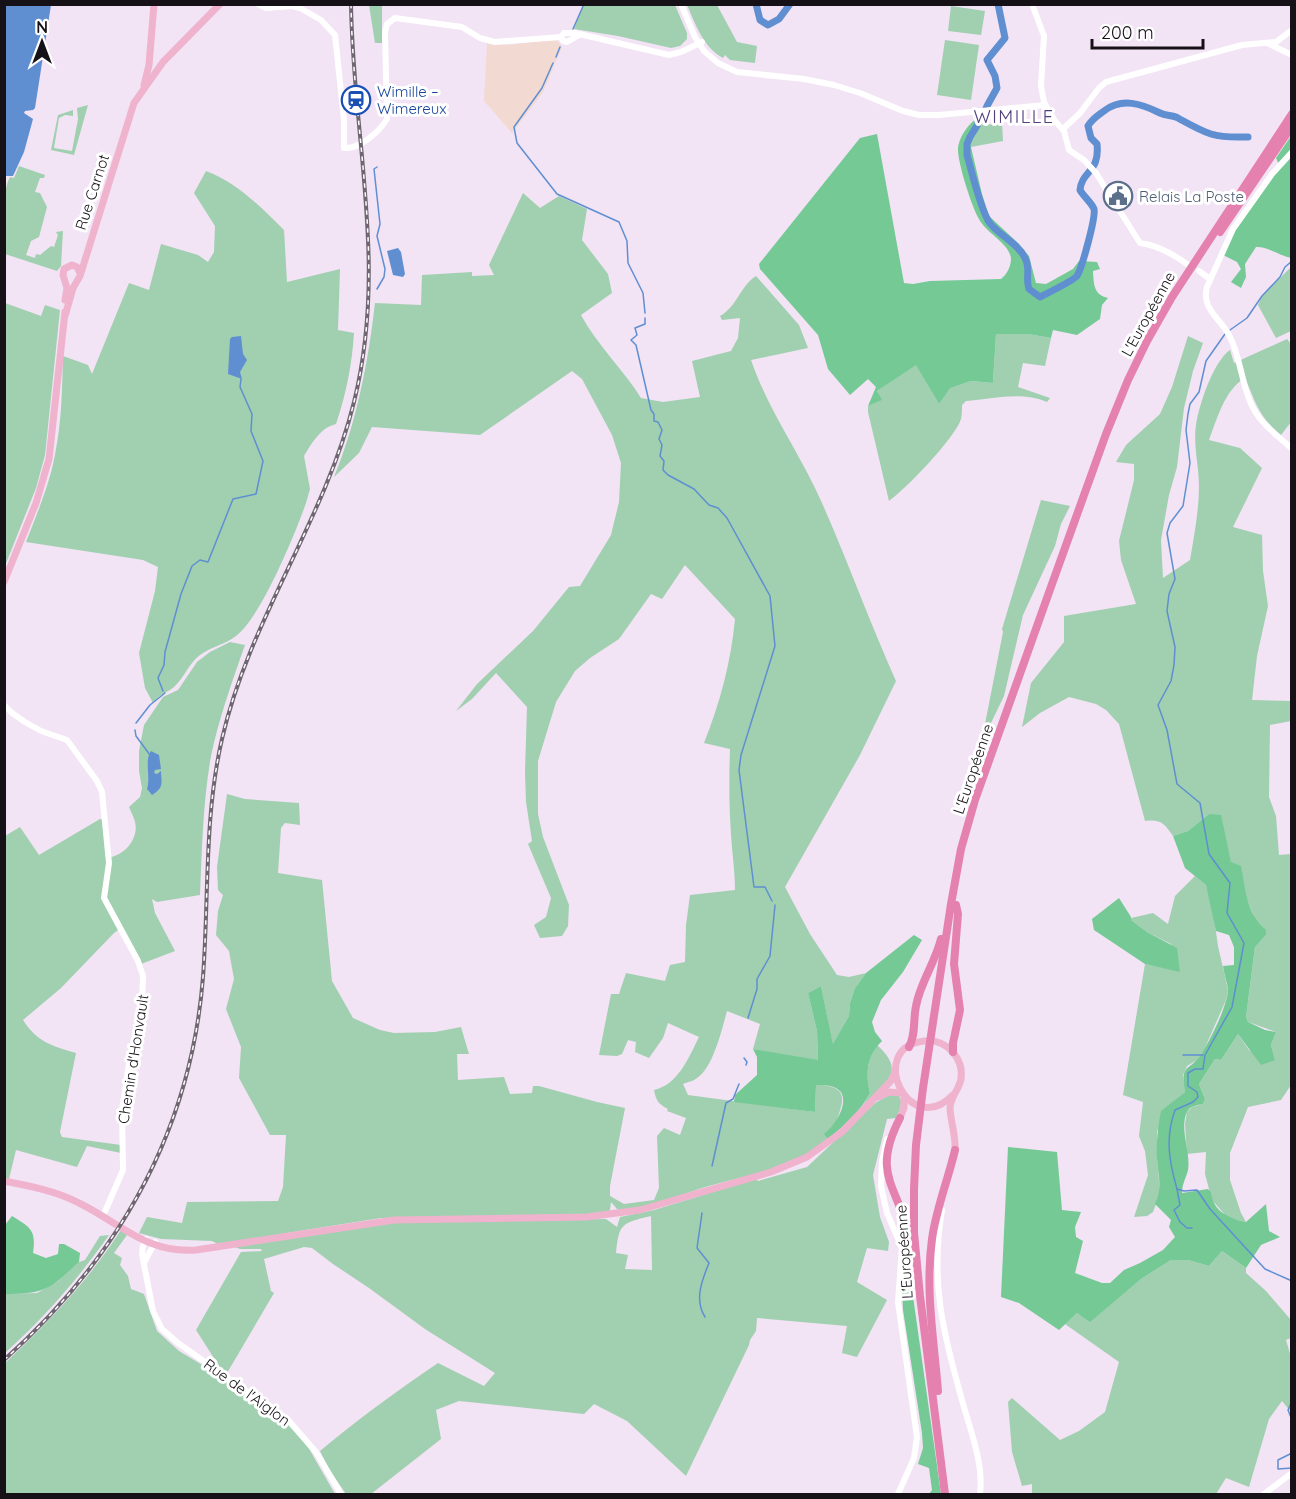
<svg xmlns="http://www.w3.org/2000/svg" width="1296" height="1499" viewBox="0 0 1296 1499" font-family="Quicksand,sans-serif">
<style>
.commercial{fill:#f2d9d1}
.green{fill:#a0d0b0;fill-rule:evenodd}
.forest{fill:#74c995}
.water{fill:#5f8fd1}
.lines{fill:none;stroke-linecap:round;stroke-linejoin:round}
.stream{stroke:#5f8fd1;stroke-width:1.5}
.river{stroke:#5f8fd1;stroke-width:7}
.secondary{stroke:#fff;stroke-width:6}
.primary{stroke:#efb3ce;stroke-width:7}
.highway{stroke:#e581ae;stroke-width:8}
.rail-casing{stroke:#6f6671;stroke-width:4}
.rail{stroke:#fff;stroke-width:1.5;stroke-dasharray:4.5;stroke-linecap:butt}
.labels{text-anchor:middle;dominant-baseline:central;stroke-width:6;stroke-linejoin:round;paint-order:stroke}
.transit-label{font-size:15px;fill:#164399;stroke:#fff;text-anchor:start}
.street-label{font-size:15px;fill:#161117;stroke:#fff}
.service-label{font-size:15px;fill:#4e5e75;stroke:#fff;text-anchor:start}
.quarter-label{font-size:18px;letter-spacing:1.5px;fill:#51407d;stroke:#fff}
</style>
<rect width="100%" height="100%" fill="#f2e3f5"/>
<polygon class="commercial" points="556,39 562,47 543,92 512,133 484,101 487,43 507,45"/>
<g class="green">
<polygon points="369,5 382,5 382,43 375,43"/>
<polygon points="583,5 675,5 687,33 687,39 680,46 671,48 618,36 574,29"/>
<path d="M687 5H717L737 42 757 46 755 63 730 60 725 55 723 58C703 47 696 25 687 5Z"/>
<polygon points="951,6 985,11 981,35 948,31"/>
<polygon points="945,40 979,45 971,100 937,95"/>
<polygon points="88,105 74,155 51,150 58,115 73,110 73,116 65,115 59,118 54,148 72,151 78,119 77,108"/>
<polygon points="981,123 983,125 1002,123 1003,141 971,147 970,143 978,132"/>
<path d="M19 166 45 175 44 178H40L35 192 40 193 47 207 39 237 31 241 26 255 35 258 36 254 40 255 51 246 54 247 58 235 56 232 63 231 61 266 57 271 5 254C4 232 0 196 10 177L14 178Z"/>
<path d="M206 171C236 182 261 207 284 230L287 282 340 269 338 330 354 333C352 365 346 394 336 424 320 428 312 443 304 456L310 489 306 503C296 532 260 619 236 636 226 644 211 647 200 655 188 664 185 677 174 687 167 693 159 694 153 703L145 688 139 653 155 591 158 567 143 560 26 542C38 511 51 481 56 449 62 418 62 387 63 356L88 365 92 374 129 283 149 290 161 244 198 255 208 262 214 252 215 226 194 193Z"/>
<path d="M523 193 540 208 559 196 587 209 582 240 608 274 612 293 581 315C597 345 623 369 641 398L663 402 700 397 692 361 731 351 738 338 740 318 722 320 720 316C737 307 740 286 756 276L799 325 808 348 751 360C768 410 801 455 822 503 848 562 870 623 896 681L860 755 785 887 810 934 837 975 849 977 866 973 855 988 850 1003 849 1016 833 1045 821 986 808 993 817 1031 818 1061 753 1049 760 1024 727 1011C722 1029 713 1068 697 1078 694 1081 687 1082 683 1084L688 1095 815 1112 816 1084C828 1086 844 1086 842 1102 841 1110 832 1136 826 1140 796 1168 740 1177 702 1188 678 1196 655 1204 631 1211L617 1209 611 1202 610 1210 608 1212 588 1214 381 1218 218 1244 212 1241 161 1239 139 1233 147 1217 182 1223 187 1202 278 1201 283 1187 286 1135H270L239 1078 241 1047 226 1009 234 979 229 951 216 935 218 911 223 895 218 890 217 867 227 794 245 799 299 803 300 825 285 823 281 828 278 873 322 880 332 981 353 1018 380 1030 394 1033 435 1032 461 1027 469 1054H457L458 1080 504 1077 510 1094 532 1093 533 1086H539L597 1102 625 1108 610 1186V1196L624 1204 654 1200 659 1188 657 1136 664 1128 680 1135 686 1118 667 1111 668 1109C658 1104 656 1100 654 1090 678 1085 689 1057 699 1037L668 1023 663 1038 649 1058 635 1052 636 1042 628 1040 622 1054 617 1056 599 1055 611 994H619L626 973 665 981 670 965 685 962 686 925 690 895 735 890C735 870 732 853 731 834 729 806 729 778 730 749L704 743C720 703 731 662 735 619L685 565 662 599 651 594 619 639 590 658 575 671 556 702 538 761V814L543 837 569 905 568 926 562 936 540 938 534 925 546 917 551 898 528 844 532 841 526 802 525 772 527 707 496 673 472 699 456 711 477 684 533 631 569 587 580 586 611 535 619 502 621 463 612 435 582 379 572 371 480 435 372 427 359 453 334 477C357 421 368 363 375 303L421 305 422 275 472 272V276L494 275 489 265Z"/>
<polygon points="1291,267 1291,331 1276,338 1258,305 1262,296"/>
<polygon points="5,303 41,316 45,305 60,310 45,455 36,488 5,566"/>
<path d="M996 334H1028L1051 338 1045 366 1023 363 1018 387 1050 398 1047 402C1022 391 992 399 966 401L962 405C962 409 962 415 961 419 955 438 906 489 889 501L868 412V406L881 400 877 391 916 364 939 404 949 388 971 381 993 383Z"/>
<path d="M1188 336 1203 343 1193 371 1184 408 1177 467 1169 495 1161 540 1163 578 1190 560C1194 536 1199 511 1199 486 1199 466 1193 445 1196 425 1199 405 1213 362 1230 350L1234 363 1287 339 1291 344V422L1281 435C1259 417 1256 403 1245 378 1225 389 1217 419 1209 440L1240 448 1262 468 1233 527 1262 535 1263 571 1268 606 1257 656 1252 700 1292 701 1291 721 1270 725 1269 797 1276 816 1279 855 1291 854V1085L1281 1100 1248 1107 1230 1153V1180L1241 1213 1246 1222 1227 1217 1212 1200 1205 1174 1206 1152 1187 1154 1185 1124 1187 1112 1192 1107 1203 1104 1205 1099 1199 1084 1215 1059 1221 1060 1238 1034 1249 1050 1275 1060 1271 1045 1276 1032 1248 1022 1246 1017 1255 947 1266 935 1256 921 1231 863 1226 842 1209 814 1188 831 1173 836C1164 823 1161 819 1145 821L1119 724 1106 710 1096 704 1069 697 1040 713 1022 727 1031 683 1064 642V616L1136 604 1121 560 1119 541 1134 480V464L1116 462 1126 445 1160 414 1172 387Z"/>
<polygon points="1041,500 1070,506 1061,524 1055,546 1023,615 1004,696 991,723 985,724 1003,632 1002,629"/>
<path d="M230 642 245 645C232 682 219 718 211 756 203 801 202 849 200 895L157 902 152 899 155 913 175 951 141 964 121 928 114 933 61 988 23 1020C37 1042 52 1046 76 1053L60 1132 62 1137 121 1145V1153L87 1146 77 1167 16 1150 9 1179 5 1178V836L20 827 39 855 100 819 105 820 111 857C126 854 139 837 135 822 134 817 131 812 129 807L140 797 142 788 139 771V751L144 725 163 697 178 690 197 662 210 652Z"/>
<polygon points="1195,876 1206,885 1213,911 1218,946 1228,990 1226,1000 1204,1050 1197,1060 1187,1066 1183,1075 1185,1092 1174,1101 1157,1131 1157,1157 1160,1193 1153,1212 1147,1216 1134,1217 1148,1175 1145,1151 1139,1136 1143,1102 1123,1095 1145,964 1180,971 1171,944 1147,932 1131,920 1131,918 1153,913 1168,924 1175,896"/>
<path d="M877 1045C887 1054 896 1065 890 1078L861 1109 870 1093C865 1075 867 1061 877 1045Z"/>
<path d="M891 1094H898C904 1103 900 1109 896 1118L887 1119 873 1175 880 1217 889 1242 888 1251 867 1248 857 1282 887 1300 857 1357 842 1353 847 1326 757 1318 756 1331 750 1340 749 1345 686 1476 627 1421 594 1404 584 1414 459 1401 436 1410 441 1439 371 1494H346L329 1469 320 1451C358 1419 397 1391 438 1363L484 1386 495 1373 425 1329 369 1288 333 1264 312 1248 304 1247 264 1259 271 1291 274 1293 227 1373 219 1366 196 1330 241 1252 262 1251 261 1249H240L235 1247 394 1223 606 1219 617 1227 620 1217 654 1210 756 1179 758 1181 807 1167 875 1103ZM651 1216 652 1270 625 1269 628 1255 616 1253C619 1223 622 1223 651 1216Z"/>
<path d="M121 1230 127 1235 114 1253 122 1258 120 1265 128 1276 131 1289 144 1294 157 1331 179 1351 209 1369 288 1424 308 1447 335 1494H5L4 1364C48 1323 88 1281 121 1230Z"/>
<path d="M109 1235C78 1279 44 1318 5 1353V1294L37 1293 58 1281 79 1262 85 1260 100 1236Z"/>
<polygon points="1222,1251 1246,1268 1246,1273 1266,1291 1291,1320 1291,1338 1286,1340 1291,1357 1291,1412 1282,1401 1269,1419 1249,1487 1226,1478 1216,1494 1032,1494 1032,1484 1022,1486 1012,1452 1008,1402 1012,1398 1060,1440 1079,1431 1105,1412 1119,1362 1065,1324 1077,1313 1090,1321 1141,1279 1171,1260 1188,1260 1209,1266"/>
</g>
<g class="forest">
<path d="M986 114 978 132 970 143 982 194 989 216 1018 243 1029 256 1036 283 1046 284 1073 269 1079 261 1097 262 1100 269 1093 271V273C1094 285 1094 295 1108 298L1102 305 1100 319 1077 335 1053 330 1051 338 1028 334H996L993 383 971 381 950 388 939 404 916 365 877 391 882 400 868 406 876 387 868 379 850 395 828 369 818 335 760 269 759 264 860 138 877 134 904 283 913 284 930 281 1001 279C1007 274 1011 267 1011 258 1009 243 986 233 979 219 972 208 957 161 958 148 960 134 972 118 986 114Z"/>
<path d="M1291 136V258C1281 256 1266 246 1256 247L1245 264 1246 277 1241 288 1231 282 1241 269 1237 262 1223 255 1234 232 1280 167 1276 158Z"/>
<path d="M1209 814 1221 815 1231 862 1241 866C1246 891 1246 913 1266 930V935L1255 947 1246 1017 1248 1022 1265 1030 1276 1032 1271 1045 1275 1060 1261 1065 1238 1034 1221 1060 1215 1059 1199 1084 1205 1099 1203 1104C1197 1105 1190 1106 1187 1112 1179 1129 1191 1152 1188 1170 1186 1178 1182 1184 1182 1193L1208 1189 1211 1192C1213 1212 1229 1218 1246 1222L1266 1204 1269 1231 1280 1237 1261 1245 1246 1268 1222 1251 1209 1266 1188 1260H1171L1141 1279 1090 1322 1077 1313 1059 1330 1019 1303 1001 1297 1008 1147 1057 1152 1062 1210 1081 1212 1075 1227 1076 1237 1083 1241 1075 1273 1102 1283H1110L1124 1270 1140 1263 1163 1250 1175 1237 1169 1227 1171 1220 1155 1204C1163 1187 1158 1176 1157 1158 1156 1142 1158 1127 1161 1111L1185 1092C1180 1062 1189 1073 1202 1053 1210 1040 1228 1005 1228 989 1227 982 1224 974 1223 966L1234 965V947L1229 935 1216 931 1206 885 1185 868 1173 836 1188 831Z"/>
<polygon points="1119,898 1131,917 1131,920 1147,932 1177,948 1180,972 1145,964 1094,930 1092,919"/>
<path d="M914 935 922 940 903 972 881 1000 872 1022 875 1032 882 1041C867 1055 865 1074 870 1093 860 1112 845 1125 828 1139L824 1134C834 1127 850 1103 840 1091 834 1085 824 1085 816 1085L815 1112 734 1102 735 1095 757 1075V1057L753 1049 818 1060 817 1031 808 993 821 986 833 1044 849 1016 850 1003 855 988 866 973Z"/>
<path d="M12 1216C32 1228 36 1231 33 1253L46 1258 58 1254 59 1244H64L80 1253 79 1262C50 1289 45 1294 5 1294V1225Z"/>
<polygon points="907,1254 941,1494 929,1494 932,1490 929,1468 918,1464 923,1448 922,1433 903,1310 902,1290"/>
</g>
<g class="water">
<polygon points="4,5 51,5 35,108 33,110 25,111 24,113 33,119 24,152 13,176 4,176"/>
<polygon points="398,248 401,252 405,274 403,277 393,275 387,251"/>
<polygon points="241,336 243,354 247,360 240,372 242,379 228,374 230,339 232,337"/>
<path d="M151 751 159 755 161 769 155 770 154 773 157 774 161 771C161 782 165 787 152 795L147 789C151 777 144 761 151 751Z"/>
</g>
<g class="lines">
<g class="stream">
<polyline points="573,29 584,4"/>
<polyline points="556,57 560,47"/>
<polyline points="553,63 542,88 514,127 517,143 557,194 619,222 627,241 628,263 643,293 645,313"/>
<polyline points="377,167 374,169 380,224 377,236 385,269 384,277 377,289"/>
<polyline points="645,318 645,324 635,328 637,335 631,340 636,345 651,410 654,414 654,421 658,422 662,430 659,439 662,445 660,456 664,461 663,470 668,475 694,489 709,505 718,508 727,518 770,596 775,646 741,755 739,770 754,887 765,887 772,901"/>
<polyline points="1230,330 1247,318 1262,296 1280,277 1285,267 1292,261"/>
<path d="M1225 334 1206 361 1199 392 1190 404 1188 414 1186 430 1190 463 1183 506 1170 523 1167 533 1175 579 1169 594 1167 611 1175 647 1174 665 1171 681 1158 705 1167 730 1177 784 1200 803 1209 854 1230 883 1227 913 1244 943 1232 1007 1205 1055 1203 1069H1195L1188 1073V1086L1197 1092 1198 1097 1193 1102 1175 1110C1165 1138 1169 1161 1177 1189L1184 1191 1197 1190 1210 1209 1265 1269 1292 1281"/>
<polyline points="163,691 158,678 164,665 165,652 181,594 192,566 200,560 208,562 233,499 256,494 263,461 251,431 252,414 240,387 241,379"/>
<polyline points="136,723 150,705 165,693"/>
<polyline points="135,730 136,736 150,755"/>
<polyline points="748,1018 757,989 757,979 770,956 775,905"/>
<polyline points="1183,1055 1203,1055"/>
<polyline points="744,1058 747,1062 746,1065"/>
<polyline points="712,1166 726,1103 733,1099 739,1084"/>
<polyline points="1177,1189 1180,1205 1174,1210 1180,1222 1187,1228 1192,1228"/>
<path d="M702 1213 697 1248 709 1263C702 1280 694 1300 705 1317"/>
<polyline points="1292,1401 1288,1410 1292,1420"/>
<polyline points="1292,1453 1278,1460 1278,1469 1292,1468"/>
<polyline points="1292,1482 1292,1488"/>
</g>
<g class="river">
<polyline points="756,4 760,20 768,25 779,19 790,4"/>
<path d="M998 4 1005 38 987 60 995 76 997 88 987 106 984 114 970 137 967 144V155C972 172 980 208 989 222 998 235 1018 243 1025 258 1031 269 1025 278 1029 289L1040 297C1046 294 1074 280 1077 276 1082 268 1096 217 1094 209 1091 202 1084 197 1080 190 1082 170 1100 173 1097 144L1091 138 1088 126C1092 119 1097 116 1104 111 1122 97 1142 104 1160 113 1166 116 1173 115 1178 118 1189 124 1199 130 1211 134 1224 138 1236 137 1248 137"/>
</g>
<g class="secondary">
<path d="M258 4 266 8 292 6 300 8 321 20 335 35 344 120V148C360 149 379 132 387 119L385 32 387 24 395 18 462 27 480 38 495 42 561 37 564 33H575L669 55 681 52 702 42"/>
<polyline points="681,4 695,37 704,51 718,63 737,72 804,79 834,85 860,93 903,111 919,115 939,115 1045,105"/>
<path d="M1032 4 1044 36 1041 86 1044 102 1055 121 1064 131 1069 150 1084 160 1096 173 1140 243C1157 245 1173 254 1187 264"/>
<polyline points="561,37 563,41 567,42 579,35"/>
<polyline points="1269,44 1292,55"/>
<polyline points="1063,129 1080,113 1099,88 1106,82 1242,45 1276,42 1292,30"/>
<path d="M1292 152 1272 174 1233 229 1207 287C1201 309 1220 318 1229 335 1242 359 1241 389 1256 413 1265 428 1280 437 1292 449"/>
<polyline points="1199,271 1210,279"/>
<polyline points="4,705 12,713 25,722 41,731 67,740 97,781 102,792 109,863 104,898 138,961 143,976 142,1005 130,1057 122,1110 123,1170 103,1216"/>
<polyline points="887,1139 882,1162 881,1186 887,1213 902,1248 898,1302 917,1437 914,1458 898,1494"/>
<path d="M942 1210C930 1281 943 1333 962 1400 970 1430 984 1463 980 1494"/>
<polyline points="146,1239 143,1246 142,1254 153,1311 162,1329 178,1343 289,1421 316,1452 341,1494"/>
<polyline points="145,1261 155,1242"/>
<polyline points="1264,1494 1292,1473"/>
</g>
<g class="primary">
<polyline points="144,85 149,65 154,4"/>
<polyline points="65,300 67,288 63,275 64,269 72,265 77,267 80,273"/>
<polyline points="65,316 73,288 80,276 134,103 163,62 220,4"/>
<polyline points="4,582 36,503 49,459 65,312"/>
<path d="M953 1095C908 1141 865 1046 925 1041 946 1039 964 1058 961 1079 959 1090 950 1097 950 1109 951 1123 956 1136 955 1150"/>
<polyline points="878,1097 889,1092 901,1093"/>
<polyline points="900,1118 904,1108 904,1096"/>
<path d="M4 1181C30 1186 56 1191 79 1203 120 1223 147 1254 196 1250L394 1220 586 1217 640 1210 771 1172 807 1157 842 1132 890 1082 895 1073"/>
</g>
<g class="highway">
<polyline points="1220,232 1292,126"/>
<path d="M909 1047C916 1034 913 1020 916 1006 920 983 935 963 941 939"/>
<polyline points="953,1052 953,1043 960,1010 954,964 958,914 956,905"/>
<path d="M900 1118C869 1178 901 1187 910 1242"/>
<path d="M938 1391C934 1341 925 1290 932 1239 936 1209 948 1180 955 1150"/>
<polyline points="945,1494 920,1296 914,1233 914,1189 916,1145 923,1088 951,904 961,849 975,800 1052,584 1106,434 1128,380 1147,341 1172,297 1292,114"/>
</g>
<g class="rail-casing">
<path id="rail" d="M4 1360C118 1258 191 1131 203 977 209 897 204 817 222 739 249 620 325 520 354 402 388 265 353 141 351 4"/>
</g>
<use href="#rail" class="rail"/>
</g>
<defs>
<g id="station-ring" transform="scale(1.5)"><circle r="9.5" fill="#fff" stroke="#1a4fb4" stroke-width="1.5"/><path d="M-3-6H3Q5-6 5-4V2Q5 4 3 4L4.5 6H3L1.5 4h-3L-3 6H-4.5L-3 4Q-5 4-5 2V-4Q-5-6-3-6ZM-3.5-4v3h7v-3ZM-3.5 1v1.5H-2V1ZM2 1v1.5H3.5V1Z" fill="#1a4fb4"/></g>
<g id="civic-ring" transform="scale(1.5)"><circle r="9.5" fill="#fff" stroke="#5c6f8a" stroke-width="1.5"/><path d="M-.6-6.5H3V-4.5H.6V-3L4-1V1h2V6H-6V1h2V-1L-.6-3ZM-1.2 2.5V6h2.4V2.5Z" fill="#5c6f8a"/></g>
</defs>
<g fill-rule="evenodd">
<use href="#station-ring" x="356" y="100"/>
<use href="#civic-ring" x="1118" y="196"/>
</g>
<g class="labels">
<g class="transit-label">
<text x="377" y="91">Wimille –<tspan x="377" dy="17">Wimereux</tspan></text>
</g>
<g class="street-label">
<text transform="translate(92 192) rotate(-72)">Rue Carnot</text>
<text transform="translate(1148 314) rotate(-61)">L'Européenne</text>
<text transform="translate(973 769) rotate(-71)">L'Européenne</text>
<text transform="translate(133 1059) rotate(-81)">Chemin d'Honvault</text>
<text transform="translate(904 1252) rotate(-94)">L'Européenne</text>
<text transform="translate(247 1392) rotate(36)">Rue de l'Aiglon</text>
</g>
<g class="service-label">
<text x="1139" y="196">Relais La Poste</text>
</g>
<g class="quarter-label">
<text x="1014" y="116">WIMILLE</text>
</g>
</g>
<rect width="1296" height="1499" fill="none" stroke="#161117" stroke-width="12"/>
<g transform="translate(42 42)" stroke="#ffffff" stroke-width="4.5" paint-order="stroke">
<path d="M0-4.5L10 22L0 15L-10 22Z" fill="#161117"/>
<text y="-9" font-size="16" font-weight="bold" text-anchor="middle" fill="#161117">N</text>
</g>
<path d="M1092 39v9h111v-9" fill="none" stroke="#161117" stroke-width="3"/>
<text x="1101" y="39" font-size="18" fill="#161117" stroke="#ffffff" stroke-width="4.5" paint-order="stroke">200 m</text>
</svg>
